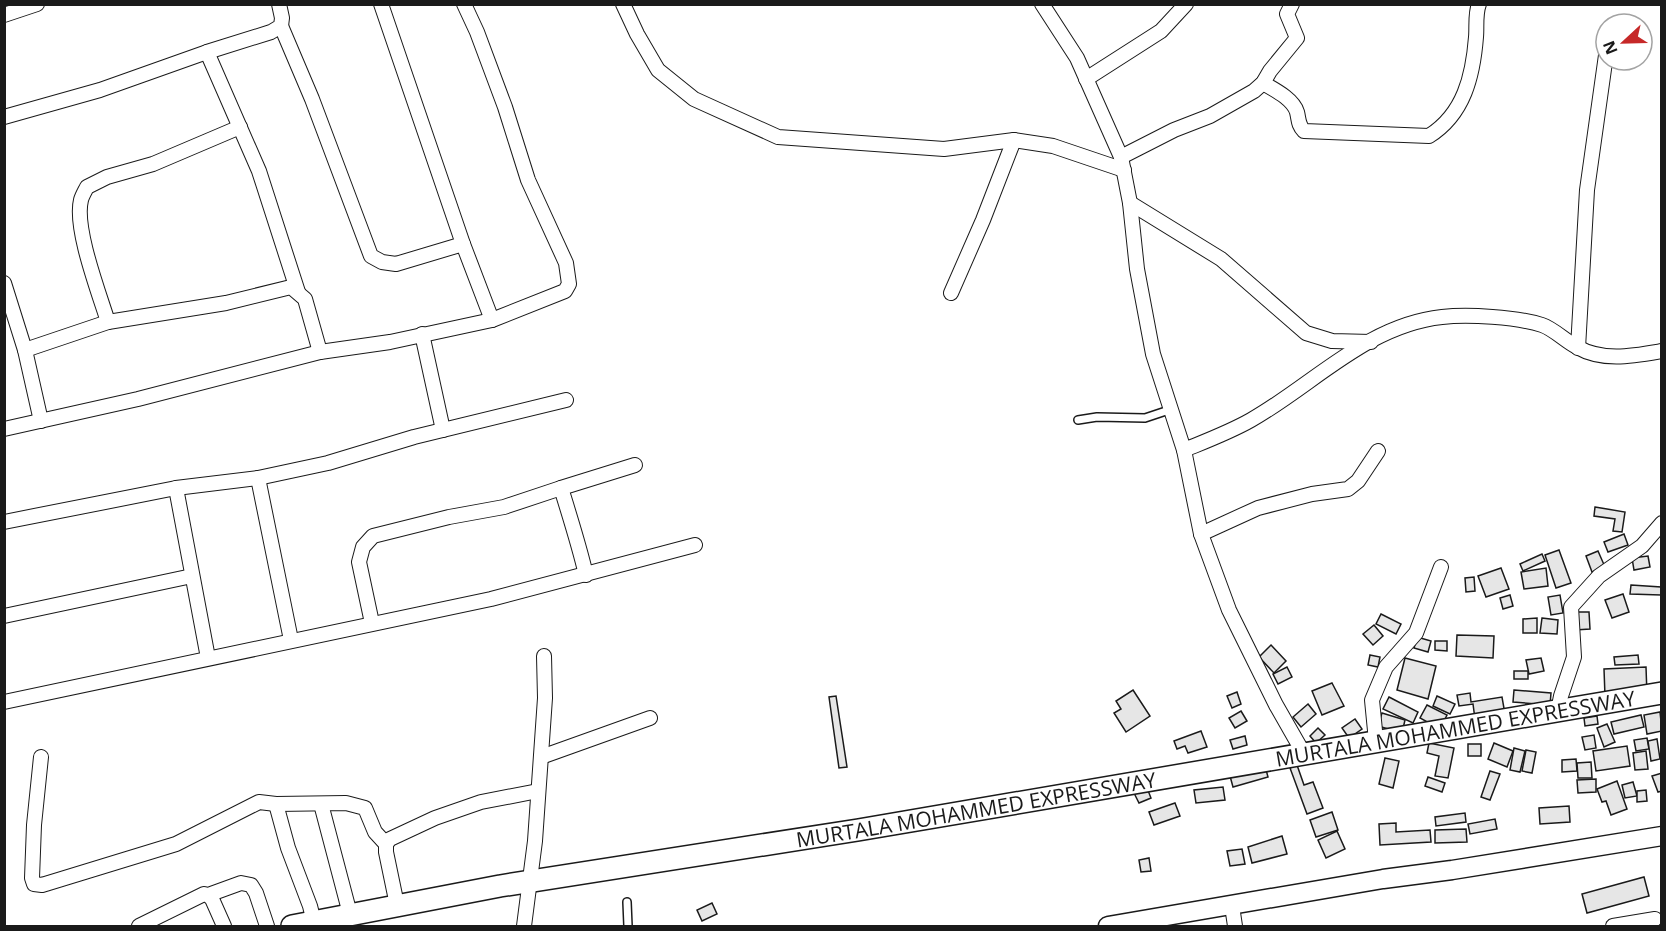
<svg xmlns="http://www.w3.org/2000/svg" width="1666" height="931" viewBox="0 0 1666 931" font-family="'Open Sans',sans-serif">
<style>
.building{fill:#e6e6e6;stroke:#1a1a1a;stroke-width:1.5}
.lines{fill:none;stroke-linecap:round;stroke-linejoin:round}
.lane-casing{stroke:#1a1a1a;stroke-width:10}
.street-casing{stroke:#1a1a1a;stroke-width:16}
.secondary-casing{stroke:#1a1a1a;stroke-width:21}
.primary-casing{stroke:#1a1a1a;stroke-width:24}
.lane{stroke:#fff;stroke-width:7}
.street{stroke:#fff;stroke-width:14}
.secondary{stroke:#fff;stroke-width:18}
.primary{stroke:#fff;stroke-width:21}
.labels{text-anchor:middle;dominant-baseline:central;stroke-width:4.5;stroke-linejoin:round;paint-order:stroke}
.street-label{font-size:21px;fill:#1a1a1a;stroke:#fff}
</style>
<rect width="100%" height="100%" fill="#fff"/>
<g class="building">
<polygon points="1595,507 1625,512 1622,532 1613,531 1615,519 1594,516"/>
<polygon points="1624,534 1628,545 1608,552 1604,542"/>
<polygon points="1559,550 1571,583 1556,588 1545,555"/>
<polygon points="1598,551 1605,567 1592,572 1586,556"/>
<polygon points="1542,554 1545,561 1523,571 1520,564"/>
<polygon points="1648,556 1650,567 1634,570 1632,558"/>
<polygon points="1501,568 1509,589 1486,597 1478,576"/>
<polygon points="1546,568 1548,586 1524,589 1521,572"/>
<polygon points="1474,577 1475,591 1466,592 1465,578"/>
<polygon points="1631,585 1661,587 1661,595 1630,594"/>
<polygon points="1623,594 1629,612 1612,618 1605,600"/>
<polygon points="1510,595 1513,606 1503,609 1500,598"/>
<polygon points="1560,595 1563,613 1551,615 1548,597"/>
<polygon points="1574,612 1589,612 1590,629 1575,630"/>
<polygon points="1381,614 1401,624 1396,634 1376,624"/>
<polygon points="1537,618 1537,633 1523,633 1523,619"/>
<polygon points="1542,618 1558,620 1557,634 1540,633"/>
<polygon points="1374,625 1383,636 1373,645 1363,634"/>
<polygon points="1457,635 1494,636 1493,658 1456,656"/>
<polygon points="1417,637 1431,641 1428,652 1414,648"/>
<polygon points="1435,641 1447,641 1447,651 1435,650"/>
<polygon points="1271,645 1286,661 1274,673 1259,657"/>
<polygon points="1370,655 1380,657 1378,667 1368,665"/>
<polygon points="1638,655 1639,664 1615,665 1614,657"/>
<polygon points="1405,658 1436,666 1428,699 1397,690"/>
<polygon points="1541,658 1544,671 1529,674 1526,660"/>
<polygon points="1287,667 1292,677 1278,684 1273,674"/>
<polygon points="1646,667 1647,695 1605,696 1604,669"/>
<rect x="1514" y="671" width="14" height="8"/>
<polygon points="1332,683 1344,706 1322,715 1312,691"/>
<polygon points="1133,690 1150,716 1126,732 1114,713 1121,709 1116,701"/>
<polygon points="1514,690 1551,693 1550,705 1513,702"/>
<polygon points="1237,692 1241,704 1232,708 1227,696"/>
<polygon points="1470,693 1471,702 1502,697 1505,714 1475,719 1473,704 1459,706 1457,695"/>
<polygon points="836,696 847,767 839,768 829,697"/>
<polygon points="1437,696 1455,704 1450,714 1433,706"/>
<polygon points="1389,697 1418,712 1413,723 1383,709"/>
<polygon points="1308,704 1316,714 1301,727 1293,717"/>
<polygon points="1427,705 1447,715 1440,729 1420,718"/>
<polygon points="1241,711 1247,721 1235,728 1229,718"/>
<polygon points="1660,712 1662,731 1647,734 1644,715"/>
<polygon points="1382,713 1405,720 1402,733 1378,726"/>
<polygon points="1641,715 1644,727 1614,734 1611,722"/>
<polygon points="1597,716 1598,724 1585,726 1584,718"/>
<polygon points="1355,719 1362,729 1349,738 1342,728"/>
<polygon points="1607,724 1615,742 1604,747 1597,728"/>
<polygon points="1318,728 1325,735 1316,743 1310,736"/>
<polygon points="1201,731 1207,747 1188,753 1185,746 1177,749 1174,741"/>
<polygon points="1594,735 1596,748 1585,750 1582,737"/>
<polygon points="1245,736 1247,745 1233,749 1230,740"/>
<polygon points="1647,738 1649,749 1636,751 1634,740"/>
<polygon points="1657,739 1660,759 1651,761 1648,741"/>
<polygon points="1429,743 1454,748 1448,778 1435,776 1439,756 1427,753"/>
<polygon points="1494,743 1513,751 1507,767 1488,759"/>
<rect x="1468" y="744" width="13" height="12"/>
<polygon points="1627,746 1630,766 1596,771 1593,751"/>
<polygon points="1514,748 1525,751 1520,772 1510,770"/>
<polygon points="1526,750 1536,752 1532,773 1522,771"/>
<polygon points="1646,751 1648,769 1635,770 1633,753"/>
<polygon points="1385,758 1399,761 1393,788 1379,784"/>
<polygon points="1576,759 1577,771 1562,772 1562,760"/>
<polygon points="1591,762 1592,778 1578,778 1577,763"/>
<polygon points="1297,765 1304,785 1313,782 1323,808 1307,814 1290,768"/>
<polygon points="1265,766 1268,777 1233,787 1230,776"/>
<polygon points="1490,771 1500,774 1490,800 1481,797"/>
<polygon points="1662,773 1662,791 1658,792 1652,776"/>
<polygon points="1428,777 1445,783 1442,792 1425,786"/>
<polygon points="1596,779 1596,792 1578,793 1577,780"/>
<polygon points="1617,781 1627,809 1611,815 1606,801 1602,802 1597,789"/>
<polygon points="1633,782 1637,796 1625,798 1622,785"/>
<polygon points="1223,787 1225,800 1196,803 1194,790"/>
<polygon points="1147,788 1151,798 1139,803 1134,793"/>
<polygon points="1646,790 1647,801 1637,802 1637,791"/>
<polygon points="1175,803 1180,816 1154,825 1149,812"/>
<polygon points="1569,806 1570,822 1540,824 1539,808"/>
<polygon points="1332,812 1338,830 1316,837 1310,820"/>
<polygon points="1465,813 1466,822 1436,826 1435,817"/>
<polygon points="1495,819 1497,829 1470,834 1468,824"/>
<polygon points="1396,823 1396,832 1430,830 1431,842 1380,845 1379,824"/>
<polygon points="1466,829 1467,842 1435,843 1435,830"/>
<polygon points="1337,831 1345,849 1326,858 1318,840"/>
<polygon points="1282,836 1287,854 1252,863 1248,847"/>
<polygon points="1242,849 1245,864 1230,866 1227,851"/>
<polygon points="1149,858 1151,871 1141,872 1139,860"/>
<polygon points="1644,877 1649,896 1587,913 1582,894"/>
<polygon points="712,903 717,914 702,921 697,910"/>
</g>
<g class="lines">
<g class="lane-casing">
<g id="lane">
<polyline points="1078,420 1097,417 1145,418 1172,409"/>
<polyline points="627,902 628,926"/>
</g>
</g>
<g class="street-casing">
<g id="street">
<polyline points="381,4 463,244 492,320"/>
<polyline points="623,4 637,34 658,70 694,99 778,137 944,149 1014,140 1053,146 1124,170"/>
<polyline points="1042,4 1077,58 1121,157 1130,203 1137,269 1153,354 1184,450 1201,534 1229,610 1276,705 1304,754"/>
<polyline points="4,15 37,4"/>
<polyline points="281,26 312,99 371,256 382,262 396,264 463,244"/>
<polyline points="207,52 259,171 298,292"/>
<polyline points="1086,79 1161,31 1186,4"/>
<path d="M1263 83C1275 90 1293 99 1297 112 1299 120 1298 125 1304 131L1429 136C1464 114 1473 76 1476 37 1477 27 1475 14 1479 4"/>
<polyline points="4,117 100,90 207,52 271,32 281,26 282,18 279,4"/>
<polyline points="1121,157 1174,130 1210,116 1254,91 1263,83 1270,71 1297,38 1287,14 1292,4"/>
<polyline points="1130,203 1221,259 1306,333 1332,341 1371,342"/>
<polyline points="4,283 25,350 41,421"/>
<polyline points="951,293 983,220 1014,140"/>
<path d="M108 322C99 293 74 228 81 200 82 196 85 191 87 187L107 177 153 164 240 127"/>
<polyline points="422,334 443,430"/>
<polyline points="1578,348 1587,190 1606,55"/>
<polyline points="25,350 108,322 226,303 291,287 305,299 320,352"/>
<polyline points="4,429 138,399 320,352 390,342 492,320 565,291 569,284 566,263 528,180 505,107 477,32 464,4"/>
<path d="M1184 450C1206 441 1230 432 1251 420 1313 385 1367 325 1442 317 1468 314 1517 317 1542 325 1554 329 1565 341 1577 347 1603 362 1633 356 1662 351"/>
<polyline points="258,478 291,640"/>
<polyline points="176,488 208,658"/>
<polyline points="561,488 635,465"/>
<polyline points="4,522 176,488 258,478 328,463 414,437 566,400"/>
<polyline points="1201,534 1258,508 1312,494 1348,489 1358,481 1378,451"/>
<polyline points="4,616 192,576"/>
<path d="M372 623 359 562 363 547 373 536 449 517 504 507 561 488C570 517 579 545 586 575"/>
<polyline points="4,702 491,599 695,545"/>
<polyline points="1558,711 1561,696 1574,657 1571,607 1599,576 1642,546 1662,523"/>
<polyline points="1376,741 1372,700 1386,667 1416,633 1441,567"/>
<polyline points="41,757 34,825 32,878 34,884 42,885 176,844 259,802 276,804 346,803 365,808 375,832 386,844"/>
<polyline points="541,757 650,718"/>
<polyline points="276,804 288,848 310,906 314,922"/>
<polyline points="321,804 350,914"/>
<polyline points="208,895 212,899 224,926"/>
<polyline points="397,905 386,852 386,844 390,839 435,818 481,802 538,791"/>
<polyline points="1232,906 1235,926"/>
<polyline points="139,926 204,894 208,895 241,883 251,885 256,893 267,926"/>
<polyline points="524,926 535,841 545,698 544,656"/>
<polyline points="1613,926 1655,919"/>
</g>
</g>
<g class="secondary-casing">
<polyline id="secondary" points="1108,926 1383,879 1452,870 1662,836"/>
</g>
<g class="primary-casing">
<g id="primary">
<path id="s1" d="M292 926 500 886 858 830 1662 693"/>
</g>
</g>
<use href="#lane" class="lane"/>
<use href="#street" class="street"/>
<use href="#secondary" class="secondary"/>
<use href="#primary" class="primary"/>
</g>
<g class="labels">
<g class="street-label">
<text stroke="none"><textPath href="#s1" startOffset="1180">MURTALA MOHAMMED EXPRESSWAY</textPath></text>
<text stroke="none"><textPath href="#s1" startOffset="694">MURTALA MOHAMMED EXPRESSWAY</textPath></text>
</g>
</g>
<rect width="1666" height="931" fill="none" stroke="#1a1a1a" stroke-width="12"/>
<g transform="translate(1624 42) rotate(248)"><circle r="28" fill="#ffffff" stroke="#a3a3a3" stroke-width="1.5"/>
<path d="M0-4.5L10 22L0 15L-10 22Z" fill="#c62828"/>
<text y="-9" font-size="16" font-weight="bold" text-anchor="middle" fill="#1a1a1a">N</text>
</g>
</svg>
